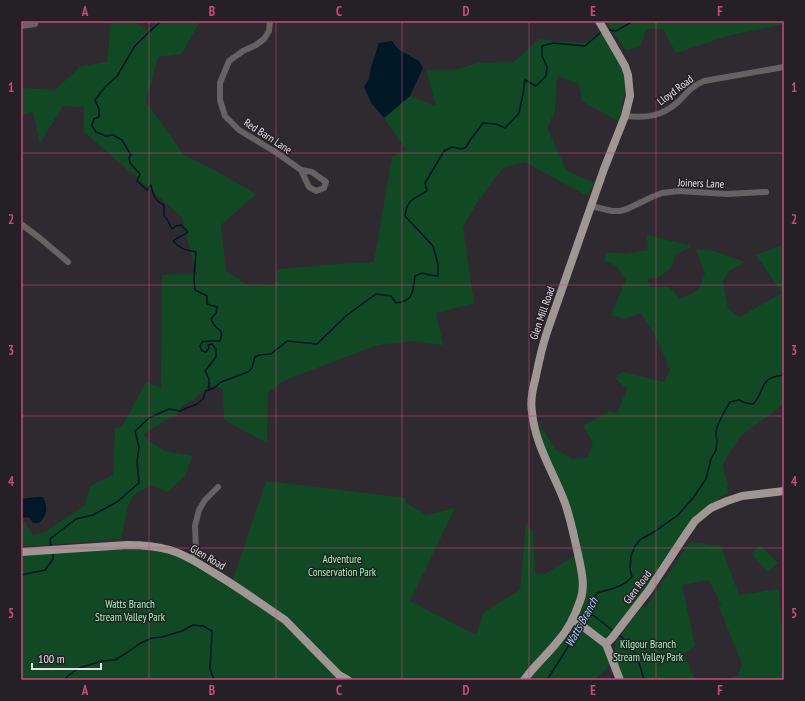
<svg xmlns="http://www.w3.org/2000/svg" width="805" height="701" viewBox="0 0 805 701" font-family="'PT Sans Narrow',sans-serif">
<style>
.green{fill:#114924}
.water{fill:#001726}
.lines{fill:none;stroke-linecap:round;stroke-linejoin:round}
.stream{stroke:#001726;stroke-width:1.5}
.minor{stroke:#666261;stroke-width:6}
.major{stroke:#a09795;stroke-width:8}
.grid{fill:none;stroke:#ca4a7d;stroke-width:1;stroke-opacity:0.55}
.labels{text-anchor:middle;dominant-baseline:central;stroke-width:3;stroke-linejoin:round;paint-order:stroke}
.street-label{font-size:11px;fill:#e4e0e4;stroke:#252026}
.park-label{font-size:11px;fill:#9cfdb2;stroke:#252026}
.water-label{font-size:12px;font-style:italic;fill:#98d4fb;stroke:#252026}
.neatline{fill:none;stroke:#ca4a7d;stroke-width:1.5}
.grid-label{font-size:13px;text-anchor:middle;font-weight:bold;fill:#ca4a7d}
</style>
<rect width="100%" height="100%" fill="#2f2a30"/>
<g class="green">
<polygon points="111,21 134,21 148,31 158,21 200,21 182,54 158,57 146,102 184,155 218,172 256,194 221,225 226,271 246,284 275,285 278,269 338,264 374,262 392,157 406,150 384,118 410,96 436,106 426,70 454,70 478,63 514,62 539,39 554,41 584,43 605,30 628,75 619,122 582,101 579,84 557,76 555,111 547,128 567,171 595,183 587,196 525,162 504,167 479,199 463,227 474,303 436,313 443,345 412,341 377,345 283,381 268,393 267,443 224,420 223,389 209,385 194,399 183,406 176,416 164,421 144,434 150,442 165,451 193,456 184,477 168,492 151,485 134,495 128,506 121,539 36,546 21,546 21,523 25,522 33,535 45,532 85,505 90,486 113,475 115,428 122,427 146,382 161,388 162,275 196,273 182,217 83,131 84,107 63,106 40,143 33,112 21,115 21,88 55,90 81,66 107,62"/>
<polygon points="606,21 784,21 784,24 727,36 676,53 663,29 647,29 639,47 626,50 618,40"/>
<path d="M647 235 692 246 676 254 671 268 658 278H647L650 287H669L681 299 699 289 705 273 696 250H711L745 262 729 271 723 281 728 309 740 317 782 293 756 255 784 244V404L742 435 731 450 723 465 725 476 728 483 727 486 728 494C717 496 718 502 711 509 706 514 700 517 695 521L606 644 613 663 594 680H21V552L86 548 169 550 294 624 233 580 266 481 407 498 405 502 426 515 455 508 410 601 476 635 484 612 520 590 526 523 533 532 535 574H545L579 553 564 489 545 449 538 421 555 449 572 459 588 457 593 442 583 426 610 411 617 413 627 389 615 378 622 372 664 382 670 370 653 331 641 313 625 319 611 315 626 280 615 265 603 261 608 252 625 254 648 250Z"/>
<path d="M690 542 721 546 739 595 779 589 781 624 784 625V680H726L738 675 742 664 719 607 721 604 709 580 682 585 695 646 684 654 695 680H624C620 668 612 655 616 642L642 607 645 608Z"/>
<polygon points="760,545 778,563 768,572 751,554"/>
</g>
<g class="water">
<polygon points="392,41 398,49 419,61 423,68 410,96 384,118 372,104 364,87 369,79 371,67 379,43"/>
<path d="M37 497H43C48 508 48 514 39 523H33L29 517 21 518V499Z"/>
</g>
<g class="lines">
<g class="stream">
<path d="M161 21 146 35 135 46 117 76 105 87 95 100 99 109V117L94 119 92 125 96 132 106 136 113 135 122 140 131 155 129 158 130 163 140 174 137 181 147 190 151 185C153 194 155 201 164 205V216L167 219 172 229 176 226 181 225 188 232C183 236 178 237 173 241 180 249 186 250 196 252L194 279 195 290 207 296V304L217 307 216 313 211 319C212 321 213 324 215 326 222 333 223 329 220 341H210L202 342 200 346 202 351 206 352 209 348 208 345 212 344 216 349V357L209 366 205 371 209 379V390"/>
<polyline points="609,30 616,31 633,21 643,22 644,21"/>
<path d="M51 546 50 539 76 519 93 515 117 502 139 483 137 462 139 447 135 431 149 418 169 409 180 411 197 404 203 399 206 391 214 388 221 382 248 372 252 368 255 357 259 355 271 354 287 341 317 344 347 315 376 294 391 296 396 303C414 301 413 291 415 276L422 273 430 275 438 276V264L433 246 405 216C407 199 414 199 427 191L425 183 444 151 452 147 462 149 466 147 471 139 483 123 496 124 505 128 519 113 523 94 525 80 536 86 546 76 547 67 542 56V46L553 43 585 46 601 32"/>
<polyline points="21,575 45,570 53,559 53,552"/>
<polyline points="586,616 593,615 612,630"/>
<path d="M583 623 592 601 597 593C610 589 622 588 632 577L630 569 631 556 635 546 641 539 654 532 678 515 693 498 706 479 711 459 716 450 717 442 716 434 717 427 723 414 730 402 739 400 746 403 753 404C762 397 761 382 771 378 775 376 780 376 784 375"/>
<path d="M619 635C635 647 639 661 644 680"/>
<polyline points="64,680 69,675 79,668 102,661 115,660 128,652 139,644 152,638 162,637 182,631 193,625 203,626 212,631 210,669 214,680"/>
<polyline points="547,680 580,628"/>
</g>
<g class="minor">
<polyline points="270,21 269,31 264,39 256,45 243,51 229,61 220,83 220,100 225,116 239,130 277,153 301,170 312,172 326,182 324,188 316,191 309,187 301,170"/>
<polyline points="21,26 35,24"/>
<path d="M625 116C646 118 661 117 678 102 688 92 690 87 704 81L784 67"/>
<polyline points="591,206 612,211 620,211 627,209 652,197 662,193 679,191 727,194 766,192"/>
<polyline points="21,224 41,239 68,262"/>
<polyline points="192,559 196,548 195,526 199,510 205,500 218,487"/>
</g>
<g class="major">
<path d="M21 552 127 545C141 545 156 546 170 550 187 555 201 565 216 574 239 588 262 604 285 620L289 624 339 675 348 680"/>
<polyline points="573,619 606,644"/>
<polyline points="606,644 612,638 649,590 686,534 695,521 711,508 727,501 742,496 784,491"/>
<polyline points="606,644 620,680"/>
<path d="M524 680C534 666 547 655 558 641 568 630 575 616 580 601 586 586 581 569 578 554 574 537 571 520 565 503 554 473 535 445 532 412 530 400 533 388 536 376 539 361 542 347 547 332L604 169 625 116 630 96 628 75 625 66 599 21"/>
</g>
</g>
<path class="grid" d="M149 21V680M276 21V680M402 21V680M529 21V680M656 21V680M21 153H784M21 285H784M21 416H784M21 548H784"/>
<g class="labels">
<g class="street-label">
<text transform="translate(675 90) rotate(-37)">Lloyd Road</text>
<text transform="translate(268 136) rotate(33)">Red Barn Lane</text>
<text transform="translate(701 183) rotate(2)">Joiners Lane</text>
<text transform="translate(542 313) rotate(-71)">Glen Mill Road</text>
<text transform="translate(208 557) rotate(30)">Glen Road</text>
<text transform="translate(637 587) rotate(-53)">Glen Road</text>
</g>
<g class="park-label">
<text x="342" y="559">Adventure<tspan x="342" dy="13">Conservation Park</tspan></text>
<text x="130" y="604">Watts Branch<tspan x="130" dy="13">Stream Valley Park</tspan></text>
<text x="648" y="644">Kilgour Branch<tspan x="648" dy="13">Stream Valley Park</tspan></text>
</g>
<g class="water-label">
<text transform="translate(581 622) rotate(-61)">Watts Branch</text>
</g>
</g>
<rect width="805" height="701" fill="none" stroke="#252026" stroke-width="44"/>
<path d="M32 663v6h69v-6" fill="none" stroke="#e4e0e4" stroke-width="2"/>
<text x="38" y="663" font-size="12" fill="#e4e0e4" stroke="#252026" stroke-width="3" paint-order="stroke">100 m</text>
<rect x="22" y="22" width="761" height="657" class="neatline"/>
<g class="grid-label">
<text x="85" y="16">A</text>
<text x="212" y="16">B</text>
<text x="339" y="16">C</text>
<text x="466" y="16">D</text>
<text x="593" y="16">E</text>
<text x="720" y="16">F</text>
<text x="11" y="92">1</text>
<text x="794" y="92">1</text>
<text x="11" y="224">2</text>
<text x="794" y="224">2</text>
<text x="11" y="355">3</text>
<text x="794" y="355">3</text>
<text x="11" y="486">4</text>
<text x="794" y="486">4</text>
<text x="11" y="618">5</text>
<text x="794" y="618">5</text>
<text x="85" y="695">A</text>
<text x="212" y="695">B</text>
<text x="339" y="695">C</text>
<text x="466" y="695">D</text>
<text x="593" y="695">E</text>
<text x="720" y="695">F</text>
</g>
</svg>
